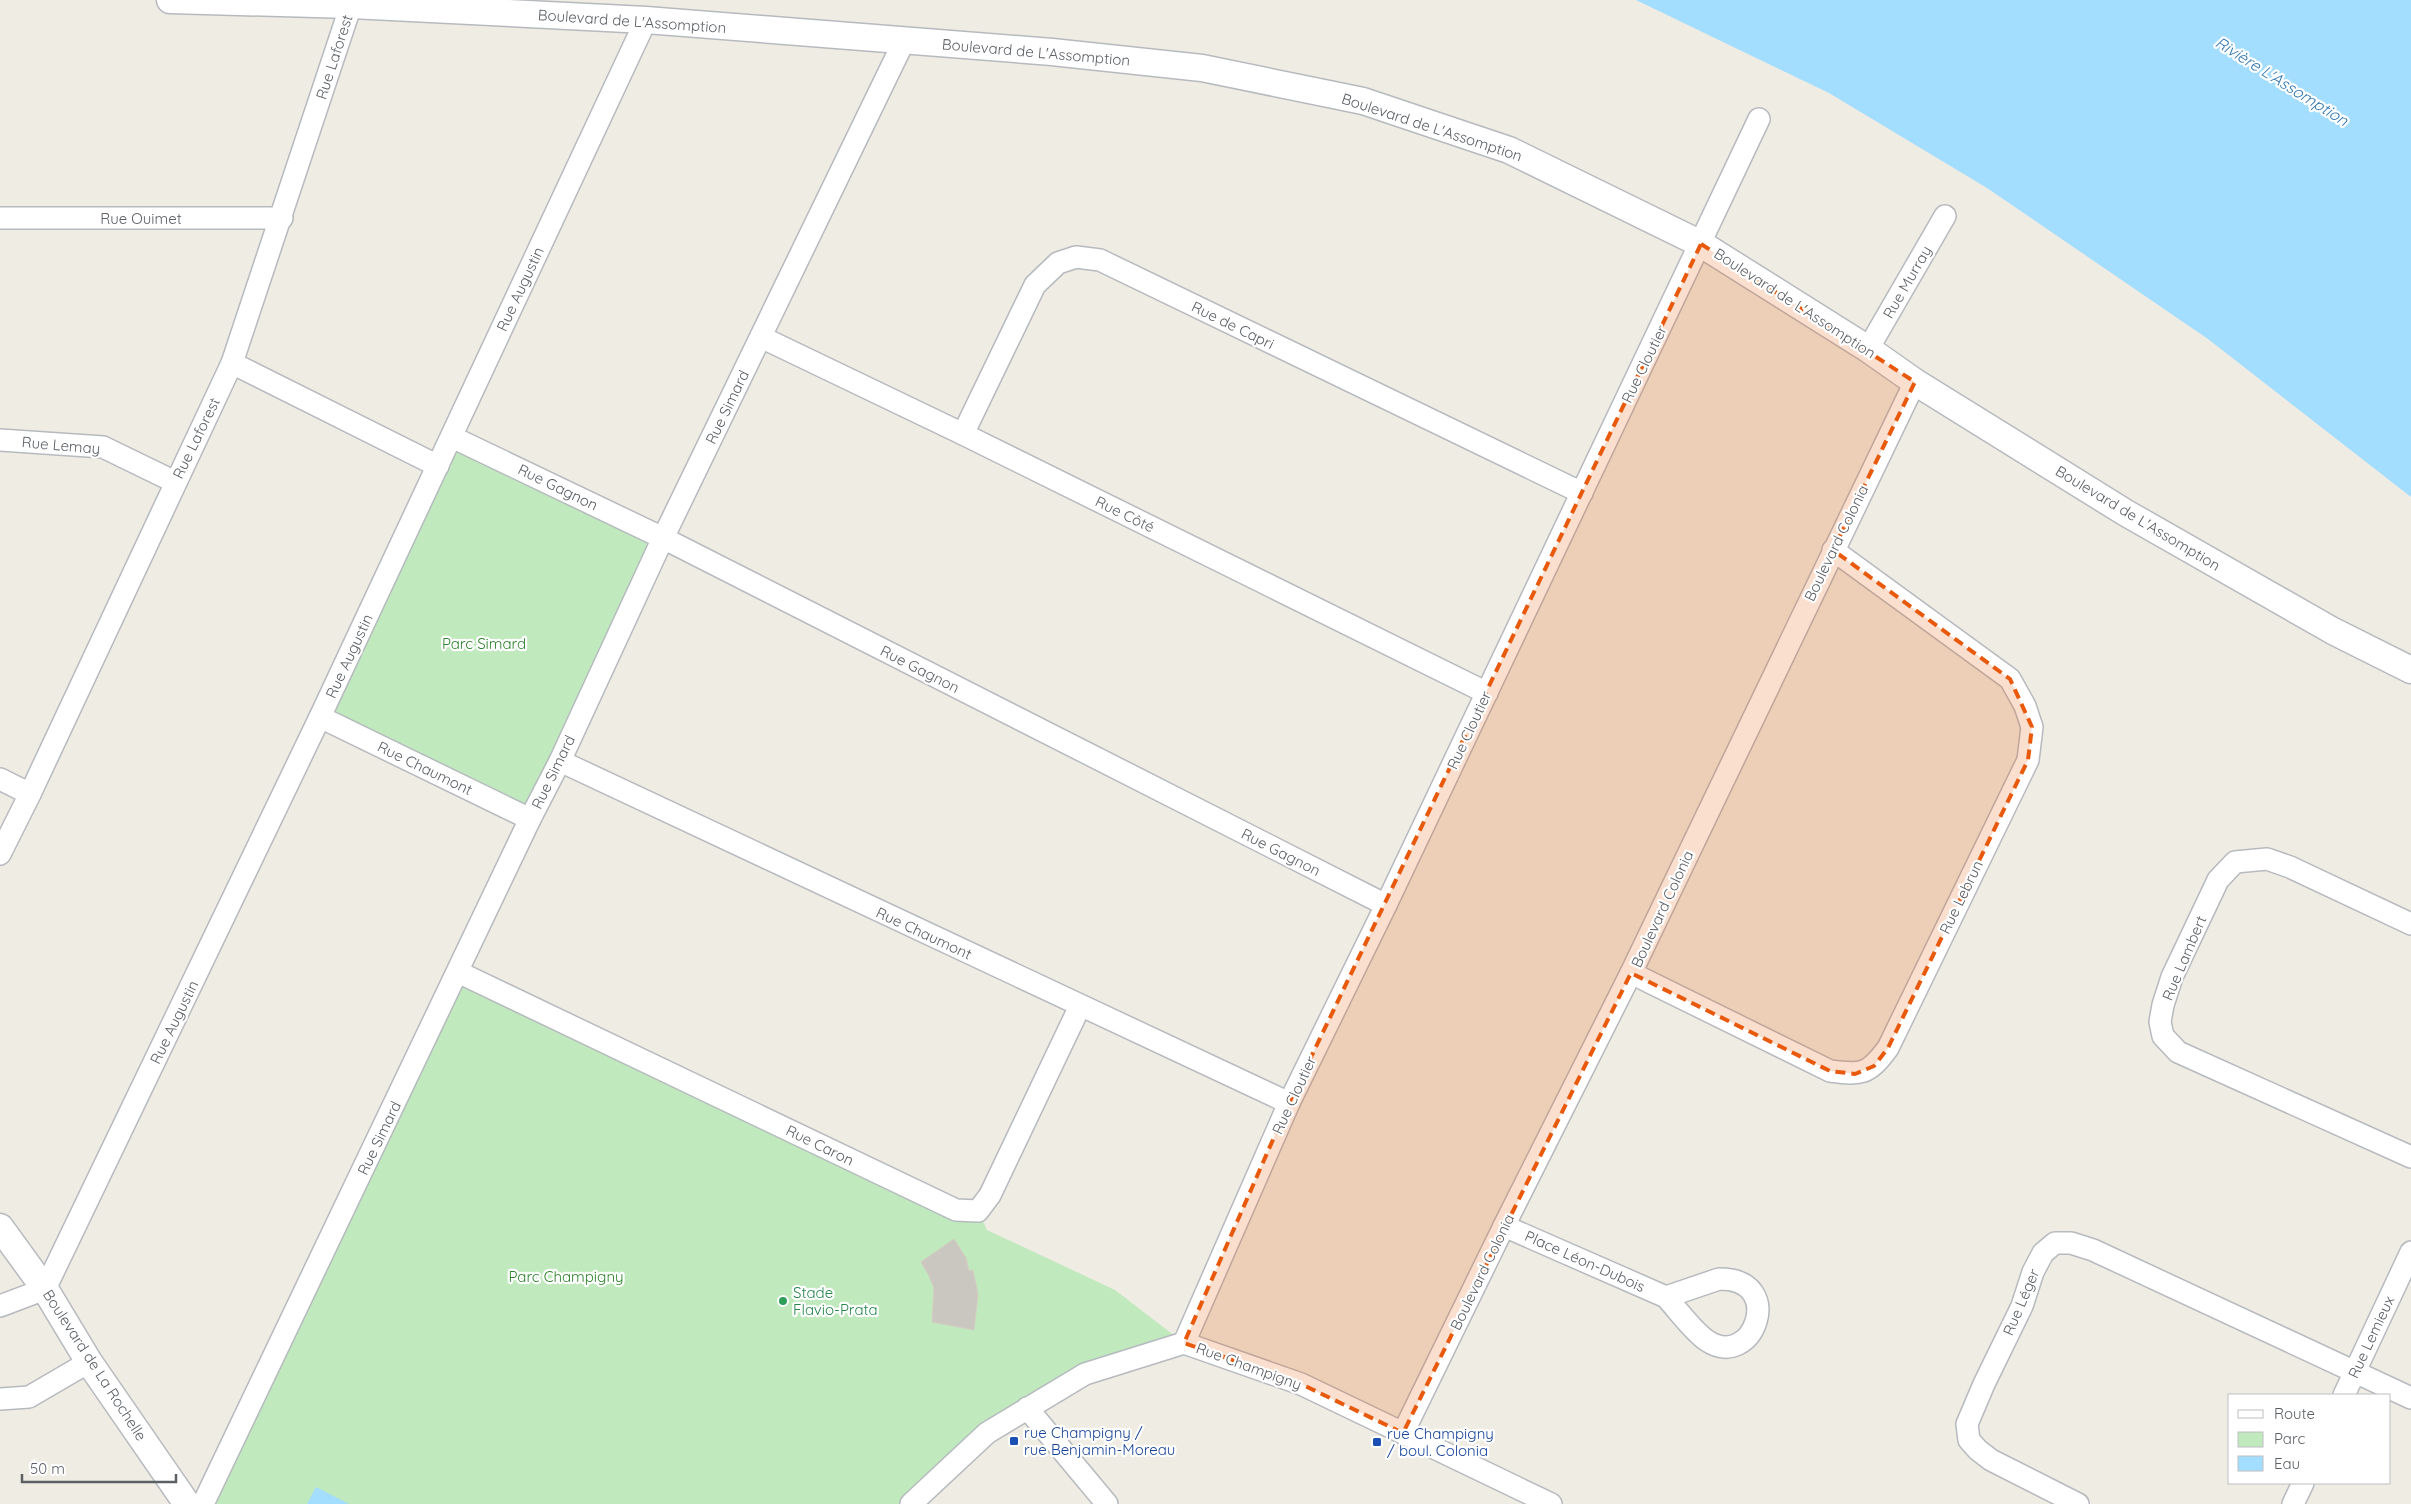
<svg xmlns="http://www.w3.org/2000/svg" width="2411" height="1504" viewBox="0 0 2411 1504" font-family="Quicksand,sans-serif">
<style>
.green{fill:#c0e9bd}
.water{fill:#a3ddff}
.building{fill:#cac6c0;stroke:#d5cdc1}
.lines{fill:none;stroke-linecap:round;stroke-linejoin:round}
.minor-casing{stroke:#b6babf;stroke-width:24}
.tertiary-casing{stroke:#b6babf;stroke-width:29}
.minor{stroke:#fff;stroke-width:21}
.tertiary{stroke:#fff;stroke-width:26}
.marked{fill:#e8590c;fill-opacity:0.2;stroke:#e8590c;stroke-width:4;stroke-dasharray:10 6;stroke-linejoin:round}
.leisure-dot{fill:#2e9e5b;stroke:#fff;stroke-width:2}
.transit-dot{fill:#1a4fb4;stroke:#fff;stroke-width:2}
.labels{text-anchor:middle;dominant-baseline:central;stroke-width:4.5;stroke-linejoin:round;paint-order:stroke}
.street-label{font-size:15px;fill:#5b6065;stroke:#fff}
.park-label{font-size:15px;fill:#2e832c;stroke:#fff}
.leisure-label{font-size:15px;fill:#27864d;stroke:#fff;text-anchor:start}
.transit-label{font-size:15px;fill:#164399;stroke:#fff;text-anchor:start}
.water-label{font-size:16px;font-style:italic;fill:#3579b2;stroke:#fff}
</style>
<rect width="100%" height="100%" fill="#efece3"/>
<g class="green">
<polygon points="452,437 663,538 530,819 320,717"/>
<polygon points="458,972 978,1211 987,1230 1115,1290 1184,1343 1027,1408 912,1504 203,1504"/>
</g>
<g class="water">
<polygon points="1636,0 2411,0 2411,497 2208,339 1987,188 1829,93"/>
<polygon points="316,1487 349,1504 307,1504"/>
</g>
<polygon class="building" points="954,1239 966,1258 969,1271 973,1270 978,1294 974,1330 932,1322 934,1288 929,1276 921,1262"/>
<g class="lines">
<g class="minor-casing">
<g id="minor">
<polyline points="0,218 282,218"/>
<polyline points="761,337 963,434 1487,693"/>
<polyline points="1868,349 1945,216"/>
<polyline points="232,363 438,466"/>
<polyline points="963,434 1035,285 1058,263 1076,257 1100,260 1582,493"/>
<polyline points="452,437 663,538 1386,905"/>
<polyline points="0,440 103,447 175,482"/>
<polyline points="320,717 530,819"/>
<polyline points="560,761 1289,1103"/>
<polyline points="0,779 30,794"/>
<polyline points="0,854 30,794 232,363 351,5"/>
<polyline points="2411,924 2290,867 2267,859 2235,862 2218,880 2172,977 2163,1005 2160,1022 2163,1036 2178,1052 2411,1157"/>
<polyline points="458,972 956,1210 978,1211 990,1195 1080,1006"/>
<path d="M1631 973 1830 1071C1862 1075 1868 1075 1888 1048L2028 760 2032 727 2025 706 2010 679 1833 550"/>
<polyline points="1504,1226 1666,1297"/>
<path d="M1719 1279C1788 1278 1753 1373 1706 1340 1691 1329 1678 1310 1666 1297Z"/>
<polyline points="0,1306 45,1289 320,717 646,20"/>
<polyline points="1184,1343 1289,1103 1386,905 1759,119"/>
<polyline points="2344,1395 2411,1252"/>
<polyline points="0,1399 29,1397 89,1362"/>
<polyline points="1027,1408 1107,1504"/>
<polyline points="1403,1433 1504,1226 1631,973 1915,382"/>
<polyline points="203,1504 530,819 560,761 663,538 904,41"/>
<polyline points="911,1504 987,1433 1085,1374 1184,1343 1301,1384 1551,1504"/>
<polyline points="2078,1504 1991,1460 1978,1450 1969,1440 1967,1424 1984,1384 2022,1306 2033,1272 2043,1253 2055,1243 2071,1243 2093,1250 2411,1398"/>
<polyline points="2293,1504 2303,1483"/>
</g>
</g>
<g class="tertiary-casing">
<g id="tertiary">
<polyline points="170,0 351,5 646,20 1052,52 1202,68 1363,101 1509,150 1701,244 1868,349 1915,382 2126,513 2333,631 2411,670"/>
<polyline points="0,1227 45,1289 89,1362 187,1504"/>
</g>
</g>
<use href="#minor" class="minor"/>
<use href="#tertiary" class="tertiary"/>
</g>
<path class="marked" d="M1701 244 1915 382 1833 550 2010 679 2032 727 2028 760 1888 1048 1874 1066 1855 1074 1830 1071 1631 973 1403 1433 1301 1384 1184 1343 1289 1103Z"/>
<circle class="leisure-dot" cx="783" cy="1301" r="5"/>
<g class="transit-dot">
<rect x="1009" y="1436" width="10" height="10" rx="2.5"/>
<rect x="1372" y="1437" width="10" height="10" rx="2.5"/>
</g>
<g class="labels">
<g class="street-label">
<text transform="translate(632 21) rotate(4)">Boulevard de L'Assomption</text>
<text transform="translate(1036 52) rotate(5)">Boulevard de L'Assomption</text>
<text transform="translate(334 57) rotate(-72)">Rue Laforest</text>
<text transform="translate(1432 127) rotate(18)">Boulevard de L'Assomption</text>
<text x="141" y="218">Rue Ouimet</text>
<text transform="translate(1907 282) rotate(-60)">Rue Murray</text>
<text transform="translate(520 289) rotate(-65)">Rue Augustin</text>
<text transform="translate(1795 303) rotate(33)">Boulevard de L'Assomption</text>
<text transform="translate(1233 325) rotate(26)">Rue de Capri</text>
<text transform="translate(1644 364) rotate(-64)">Rue Cloutier</text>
<text transform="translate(727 407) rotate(-64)">Rue Simard</text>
<text transform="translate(196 438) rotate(-64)">Rue Laforest</text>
<text transform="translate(61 445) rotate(5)">Rue Lemay</text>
<text transform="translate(558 487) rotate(26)">Rue Gagnon</text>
<text transform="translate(1125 514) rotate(26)">Rue Côté</text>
<text transform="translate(2138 518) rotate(31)">Boulevard de L'Assomption</text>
<text transform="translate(1836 543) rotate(-64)">Boulevard Colonia</text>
<text transform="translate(349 656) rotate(-65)">Rue Augustin</text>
<text transform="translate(920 669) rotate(27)">Rue Gagnon</text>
<text transform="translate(1469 730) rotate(-65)">Rue Cloutier</text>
<text transform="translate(425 768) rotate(26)">Rue Chaumont</text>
<text transform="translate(553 772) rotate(-64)">Rue Simard</text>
<text transform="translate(1281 852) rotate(27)">Rue Gagnon</text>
<text transform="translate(1961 897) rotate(-64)">Rue Lebrun</text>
<text transform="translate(1662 909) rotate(-65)">Boulevard Colonia</text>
<text transform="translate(924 933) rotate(25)">Rue Chaumont</text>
<text transform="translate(2184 958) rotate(-67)">Rue Lambert</text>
<text transform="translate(174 1022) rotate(-64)">Rue Augustin</text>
<text transform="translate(1294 1095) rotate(-65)">Rue Cloutier</text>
<text transform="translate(379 1138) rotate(-64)">Rue Simard</text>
<text transform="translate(820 1145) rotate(26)">Rue Caron</text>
<text transform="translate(1585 1261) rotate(24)">Place Léon-Dubois</text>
<text transform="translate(1482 1272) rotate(-64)">Boulevard Colonia</text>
<text transform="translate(2021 1302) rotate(-67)">Rue Léger</text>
<text transform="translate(2371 1337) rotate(-65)">Rue Lemieux</text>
<text transform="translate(95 1365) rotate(57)">Boulevard de La Rochelle</text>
<text transform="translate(1249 1366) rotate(20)">Rue Champigny</text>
</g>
<g class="park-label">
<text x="484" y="643">Parc Simard</text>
<text x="566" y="1276">Parc Champigny</text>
</g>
<g class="leisure-label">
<text x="793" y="1292">Stade<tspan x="793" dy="17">Flavio-Prata</tspan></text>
</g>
<g class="transit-label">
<text x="1024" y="1432">rue Champigny /<tspan x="1024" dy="17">rue Benjamin-Moreau</tspan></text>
<text x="1387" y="1433">rue Champigny<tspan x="1387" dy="17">/ boul. Colonia</tspan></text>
</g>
<g class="water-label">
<text transform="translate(2282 81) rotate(32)">Rivière L'Assomption</text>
</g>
</g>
<rect x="2228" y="1394" width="162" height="90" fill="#ffffff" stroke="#bdbfc1"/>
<rect x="2238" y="1410" width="25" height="8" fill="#ffffff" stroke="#bdbfc1"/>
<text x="2274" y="1419" font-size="15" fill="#5b6065">Route</text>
<rect x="2238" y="1432" width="25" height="15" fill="#c0e9bd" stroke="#bdbfc1"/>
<text x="2274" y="1444" font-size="15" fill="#5b6065">Parc</text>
<rect x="2238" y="1456" width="25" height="15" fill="#a3ddff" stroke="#bdbfc1"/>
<text x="2274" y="1469" font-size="15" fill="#5b6065">Eau</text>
<path d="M22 1474v8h154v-8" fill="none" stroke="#5b6065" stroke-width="2.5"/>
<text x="30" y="1474" font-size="15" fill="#5b6065" stroke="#ffffff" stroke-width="4" paint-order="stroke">50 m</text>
</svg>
